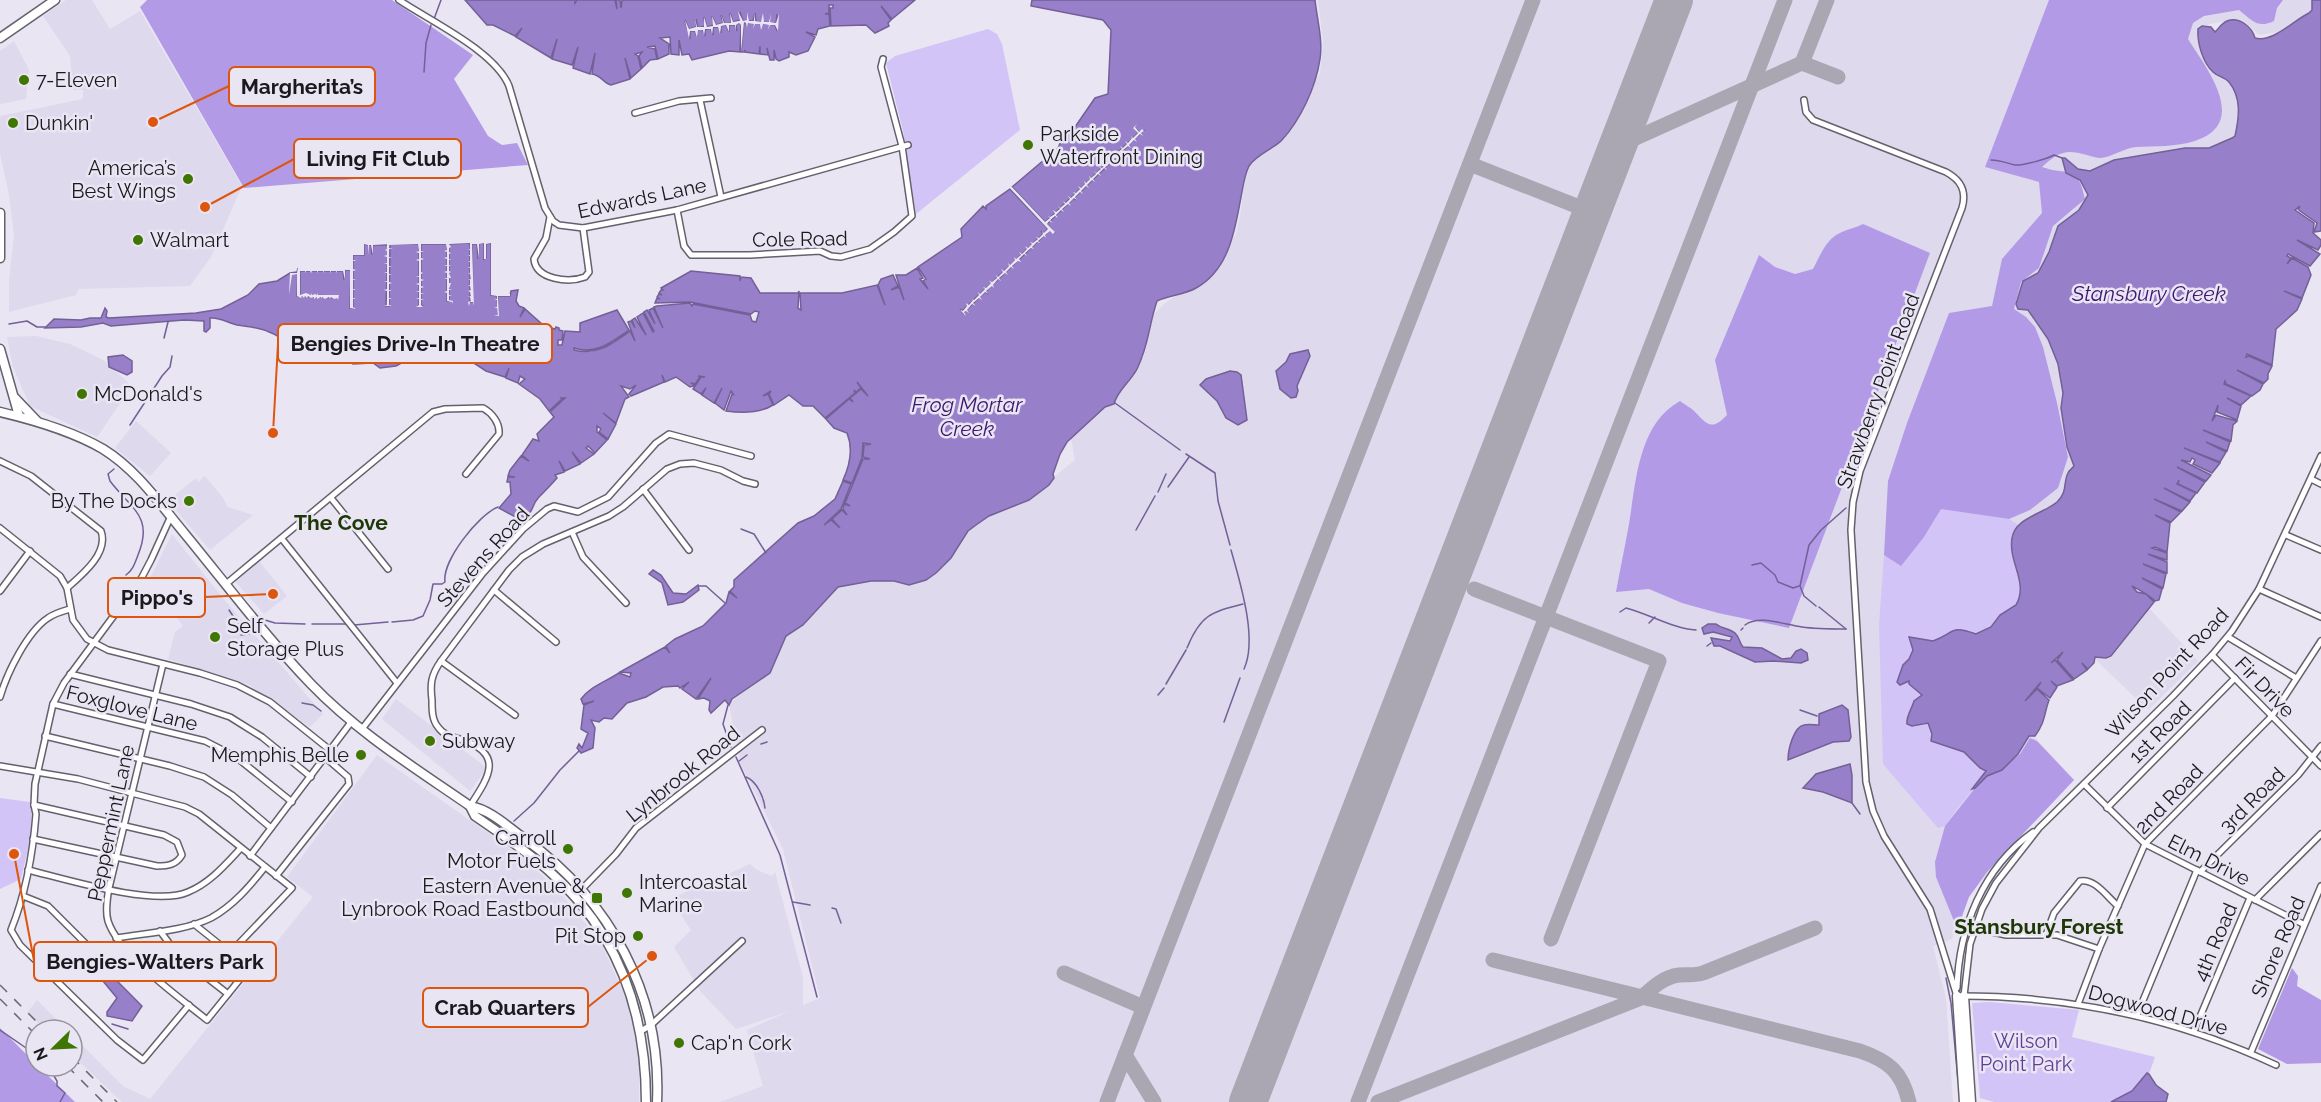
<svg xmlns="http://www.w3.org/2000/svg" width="2321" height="1102" viewBox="0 0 2321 1102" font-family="Raleway,sans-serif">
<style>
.built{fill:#ded9ed}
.green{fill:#d3c4f7}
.forest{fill:#b29ae7}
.water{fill:#987fca;stroke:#726096;stroke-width:1.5}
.pier{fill:#e9e5f3}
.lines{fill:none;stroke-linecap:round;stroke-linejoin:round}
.stream{stroke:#726096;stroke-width:1.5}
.taxiway{stroke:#aaa6b2;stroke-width:15}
.runway{stroke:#aaa6b2;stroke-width:38}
.street-casing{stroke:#64616c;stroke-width:8}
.secondary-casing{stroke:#64616c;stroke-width:11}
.street{stroke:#fff;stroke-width:5}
.secondary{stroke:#fff;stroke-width:8}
.rail{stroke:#6a6871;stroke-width:1.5;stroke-dasharray:10 10;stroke-linecap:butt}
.poi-dot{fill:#3f7501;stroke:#e9e5f3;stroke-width:2}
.labels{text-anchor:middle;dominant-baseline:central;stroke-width:5;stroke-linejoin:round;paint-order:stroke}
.poi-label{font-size:20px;fill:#1a191e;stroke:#e9e5f3;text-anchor:start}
.street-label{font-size:20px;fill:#1a191e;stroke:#e9e5f3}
.park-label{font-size:20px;fill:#603d98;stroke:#e9e5f3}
.water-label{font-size:21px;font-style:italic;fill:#3e156f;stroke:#e9e5f3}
.neighbourhood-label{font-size:21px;font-weight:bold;fill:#1d3706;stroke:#e9e5f3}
.leader{fill:none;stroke:#de560d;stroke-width:2}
.callout-dot{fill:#de560d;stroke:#e9e5f3;stroke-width:2}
.callout{fill:#e9e5f3;stroke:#de560d;stroke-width:2}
.callout-label{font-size:21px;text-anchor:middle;font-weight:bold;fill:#1a191e}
</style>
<rect width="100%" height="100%" fill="#e9e5f3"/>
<g class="built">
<polygon points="66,0 92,0 110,29 140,11 242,186 211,257 190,286 79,289 76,295 9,312 9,281 14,235 9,195 0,153 0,116 83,99 83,90 73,90 70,56 43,16"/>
<polygon points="1318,0 2314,0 2313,11 2278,32 2259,35 2245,22 2226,21 2210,24 2201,28 2243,108 2238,137 2093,188 2032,308 2055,348 2077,463 2008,760 2021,748 2031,733 2074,780 2016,841 1969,896 1952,939 1933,946 1946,998 1953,1102 720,1102 763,1086 747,1030 790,1011 736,1029 701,992 674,947 691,930 671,900 705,881 707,884 750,864 757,870 772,876 775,872 803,977 803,1005 820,998 783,849 741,765 729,704 773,665 771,647 843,581 943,567 957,551 975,522 1048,482 1075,460 1071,438 1144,356 1154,314 1165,303 1195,284 1216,266 1236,234 1241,211 1245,171 1302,104 1320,73 1323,41"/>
<polygon points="14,41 29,70 26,99 0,104 0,51"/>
<polygon points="36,336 70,344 103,360 132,386 97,437 30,406 13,367 7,337"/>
<polygon points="136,421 171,453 150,476 115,448"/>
<polygon points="205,476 223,498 228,507 253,515 210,550 168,501 196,478 198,482"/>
<polygon points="172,534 222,597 323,714 310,727 249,685 168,659 175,632 183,626 148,582"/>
<polygon points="259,561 287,596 264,614 235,581"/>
<polygon points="2148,607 2198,661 2148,710 2094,658 2116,651 2145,614"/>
<polygon points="396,699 487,768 470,791 382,719"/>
<polygon points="377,755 522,857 558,890 600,941 629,1005 636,1035 639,1067 639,1102 122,1102 72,1055 72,1035 123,1086 150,1099 313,897 287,877"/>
<polygon points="37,1000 67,1030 46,1030 27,1013"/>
</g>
<g class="green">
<polygon points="988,29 997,34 1002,44 1020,130 916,214 903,131 886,63 895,56"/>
<polygon points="1941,508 2009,519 2021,527 2024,584 2020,604 1963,749 1989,770 1957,809 1945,826 1938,828 1883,764 1879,625 1884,555 1901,565 1926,534"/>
<polygon points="0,798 30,802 32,806 30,840 21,879 0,889"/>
<polygon points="1989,1002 2079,1010 2072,1037 2155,1057 2149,1074 2146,1074 2132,1091 2111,1102 1994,1102 1980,1098 1972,1003"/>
</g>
<g class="forest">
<polygon points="147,0 392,0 473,55 454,79 488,136 502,145 517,143 528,165 244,188 140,7"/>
<path d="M2049 0H2283L2277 8 2274 21C2257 29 2252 20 2239 10L2204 16 2193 23 2188 39C2207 69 2250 123 2195 141 2176 147 2155 146 2136 147 2124 148 2112 157 2101 158 2097 158 2091 156 2087 155 2065 149 2059 152 2042 167 2070 177 2077 162 2085 199L2053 226 2039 268 2021 282 2014 309 2026 317 2035 327 2043 347 2057 403 2068 457 2058 488 2030 510 2009 519 1941 509 1924 537 1901 566 1884 555 1888 481 1907 423 1949 313 1992 306 2002 259 2042 213 2039 182 1985 167Z"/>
<path d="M1863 224 1930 253 1789 628 1718 613 1682 603 1649 589 1616 592C1620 569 1625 547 1629 524 1636 482 1638 424 1680 401 1685 405 1692 408 1696 413 1708 426 1713 430 1727 415L1715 360 1759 255 1775 267 1795 274 1813 269C1820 256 1826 239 1840 233 1847 229 1856 228 1863 224Z"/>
<polygon points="2030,738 2037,741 2074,780 1987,872 1969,897 1960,922 1954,921 1936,877 1935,862 1945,826 1983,778 2007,764 2020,754"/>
<polygon points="2292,968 2298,976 2297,986 2321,1000 2321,1063 2287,1064 2258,1049"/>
<polygon points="0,1028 36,1064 36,1066 38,1066 75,1102 0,1102"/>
</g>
<g class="water">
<path d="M465 0H575V3L577 0H615L617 9 616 0H620L621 8 622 0H915L892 19 881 6 891 20 888 23 889 26 875 33 866 25 831 26 830 8H833V5H829V13L825 14H829L830 26 818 29 816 35 806 32 815 37 808 51 796 55 789 52V57L779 61 776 59 774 50V60H770L767 48 768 55 760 54V46L759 54 745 52V50L744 52H741L744 22 746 23 747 28 748 22 775 25 777 31V14L776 23 756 22 755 13 753 21H743L740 12V20L733 22 730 13 731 23 725 24 721 15 723 23 716 25 712 16 714 25 707 27 704 17 705 26 698 28 696 19V27L689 29 685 20 690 39V31H695L697 37V30L702 29 705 36V30L710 28 713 35V27H718L721 33V26L726 25 729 32V25H735L737 31 736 25 739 23 741 25 740 52 729 51 692 60 689 54 682 55 679 40V55L671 54 670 37 660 38 669 44V54L658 59 655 46 647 47 655 49 657 59 650 60 642 68 639 56 642 52 635 54 638 56 641 69 631 78 625 58 630 79 611 85C603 83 601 75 592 74L595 53 590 74 573 68 578 47 572 65 552 59 557 39 551 58 516 37 522 28 515 36 493 25H487Z"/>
<path d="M1032 0H1315C1317 19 1323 40 1320 59 1316 87 1300 121 1281 141 1271 150 1256 155 1249 166 1244 176 1243 187 1241 197 1235 230 1229 270 1196 288 1184 295 1169 295 1157 301 1149 324 1149 345 1137 369 1131 381 1117 391 1114 404L1105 407 1067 442 1060 454 1053 474 1054 478 1049 485 1029 500 989 516 976 525 968 531 951 558 936 573 926 580 909 585 894 581H871L838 587 803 625 786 636 770 673 732 699 729 705 725 700 711 713 709 710 710 701 704 698 698 699 711 678 696 699 682 689 689 682 680 688 678 686 663 687 646 697 627 703 612 719 604 718 599 722 591 720 595 728 593 748 581 753 577 748 579 744 582 748 588 733 581 729 584 705 594 701 583 704 581 699C591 686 605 682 619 673L630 677 631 673 620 672 665 647 670 653 666 646 675 639 703 626 726 603 729 592 737 598 730 591 734 587V580L798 523 814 516 835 499 843 481 851 484 841 509 824 525 831 520 840 528 832 519 842 510 847 515 843 509 844 504 850 506 845 503 863 459H870L863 457 864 445 871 444 863 443 862 458 852 483 843 480C850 465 853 448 847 433L834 428 826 419 849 399 853 402 850 398 861 389 868 396 857 382 861 388 856 392 854 390 855 393 825 418 813 406H803L789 395 774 405 769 394 771 391 763 396 768 394 773 405C759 414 741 413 726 411L732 394 734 395 731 391 724 410 715 403 722 388 714 403 702 395 706 388 701 394 693 389 701 377H705L698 376 700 377 695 384 691 383 694 385 693 386 690 387 676 377 665 382 662 375 664 382 631 396 629 394 636 385 630 389 621 386 629 397 625 399 616 423 603 413 616 424 608 439 599 432 601 429 597 426V432L607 440 595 453 588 446 586 448 594 454 581 463 572 452 580 464 565 471 559 461 564 472 555 475 557 478C551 485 545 491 539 497 530 506 535 515 519 519L499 508 511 494 510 482H507L508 477H515L508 476 510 470 521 456 529 461 522 455 533 439 539 441 537 434 554 417 550 412 565 398H561L562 399 549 411 540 399 519 384 525 379 520 376 518 383 506 378 509 368 505 377 486 371 469 360 473 350 468 360 458 355H434L433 348 432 355 415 354V358L407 360 396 366 380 368 373 363 353 364 330 344 307 342 303 346C290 347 281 336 269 332 258 327 249 327 237 325 227 323 221 317 210 318V328L206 332 204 331V321L184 320 111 326 103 323 81 327 45 328 54 319 81 320 90 318H101L105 308 107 311 106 317 109 318 196 313 221 309 248 295 259 284 277 281 290 273 297 272 298 268 297 296 334 298 338 296 300 295V271H343L344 280 345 270H351L350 308H353V255H364V244L371 245 372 255 373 245H388L386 306H389L390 244H419V306H417H423L421 305V244H447V301H449V244L470 243V302H473L472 244H477L478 259 479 243H484V259L486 258V244L491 243V295L497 296 498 311V296H510L511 291 518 290 516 301 519 306 524 308 520 317 525 309 543 325 541 331 544 326 555 329 556 327 559 328V330L563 331 562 340H558V345H562L565 331 580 332V323L617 310 629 330C611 342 597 355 574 348V350C597 356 612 344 630 331L635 341 628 322 631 321 635 328 632 320 635 318 646 335 637 317 643 313 653 332 654 331 644 312 647 310 655 324 649 310 653 308 663 328 654 307 657 306 690 303 692 306 693 304 750 315 752 321 756 322 759 312 755 311 751 314 690 302 655 303 657 298 660 299 657 297 659 294 662 295 659 293 661 290H663L661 288 691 271 740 276V281L741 277 751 278 760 293H798L799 291 798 308 801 310 800 293H842L877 285 885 305 878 285 881 279 893 275 898 286 891 290 899 287 904 300 896 275H906L917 268 923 278 920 279 928 289 923 281 926 279 918 267 962 237 961 229 983 206 986 209V206L1010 189 1048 229 1044 233 1041 231 1043 234 962 311 960 309 963 313 985 292 988 294 986 291 1050 230 1055 233 1047 224 1074 198 1076 200 1075 197 1143 131 1139 132 1134 127 1138 133 1055 213 1054 211 1055 213 1045 222 1012 187 1058 148 1062 139 1075 127 1095 98 1108 94 1111 30 1103 20 1031 6Z"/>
<path d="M2312 0H2321V231L2314 232 2317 223 2300 211 2298 209 2300 206 2295 210 2314 223 2313 233 2321 240V245L2318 250 2297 240 2320 254 2310 266 2288 254 2287 256 2291 258 2287 264 2292 258 2308 267 2311 275 2302 298 2284 291 2302 299 2297 310 2276 329 2272 365 2247 354 2246 357 2249 356 2272 366 2268 374V379L2264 383 2237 370 2263 384 2260 390 2252 396 2226 384 2225 381 2224 384 2251 396 2241 405 2227 398 2241 406 2237 420 2217 412 2218 405 2212 421 2216 415 2237 421 2233 425 2231 441 2203 430 2230 442 2227 451 2206 442 2226 452 2220 462 2184 448 2220 463 2212 473 2193 464 2195 460 2192 458 2190 462 2181 460 2211 475 2206 481 2177 467 2205 482 2197 493 2178 484 2179 480 2177 484 2196 493 2190 501 2164 488 2190 502 2182 511 2154 499 2181 512 2171 522 2155 515 2170 523 2167 552 2155 547 2152 548 2167 553V560L2148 554 2167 562V573L2143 564 2166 574 2163 588 2142 578 2162 589 2159 600 2155 601C2148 594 2141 591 2132 586L2137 592 2146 594 2154 602 2111 656 2106 658 2095 657 2094 663 2088 669 2082 663 2087 670 2074 679 2057 660 2063 652 2051 663 2055 660 2073 680 2057 686 2051 681 2057 687 2050 698 2037 688 2041 682 2025 701 2037 689 2049 700C2044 714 2045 723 2035 736H2029L2018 754 2002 770 1987 776 1975 788 1972 789 1986 771 1980 768 1964 752 1931 741 1932 734 1928 723 1912 726 1907 724C1906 716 1912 709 1914 701L1922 695 1909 684V681L1900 685 1897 682 1903 665 1909 659 1913 650 1909 637 1933 641C1956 632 1950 625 1976 634L1991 627 2000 615 2016 605C2029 583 2008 562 2012 538 2015 518 2043 514 2057 502 2068 492 2063 482 2068 473 2069 470 2072 469 2074 466L2067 447 2061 408 2063 393 2058 364 2048 339 2028 310 2018 309 2016 304 2023 281 2038 273 2049 252 2058 226 2079 210 2088 195 2080 180 2066 173 2062 158H2065L2078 169 2090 171 2114 160 2185 148H2209L2232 138 2235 136C2239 118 2242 98 2229 82 2225 77 2218 77 2213 72 2203 63 2197 43 2198 29L2202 26 2211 27 2215 32C2219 28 2222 23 2227 21 2239 16 2252 27 2255 38 2273 43 2294 20 2309 13L2312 10Z"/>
<polygon points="1308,350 1310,356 1297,386 1298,391 1296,397 1291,398 1280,389 1276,371 1286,362 1290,354"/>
<polygon points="123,355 132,361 132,372 127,375 109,367 108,357"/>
<polygon points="1230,371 1237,372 1241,375 1247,420 1238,425 1226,418 1217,401 1200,385 1206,379"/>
<polygon points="653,570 661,575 673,593 686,594 698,585 699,590 683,602 668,605 662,583 649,574"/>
<path d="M1708 624H1716C1722 629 1729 628 1735 633 1740 638 1739 642 1743 647L1762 648 1782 659 1791 658 1796 651 1801 649 1807 653 1808 660 1801 663 1774 661 1755 662 1720 646H1714L1711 638 1730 641 1732 637 1713 632 1704 634 1702 628Z"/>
<path d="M1842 705 1848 710 1851 737 1849 741 1833 742 1788 760C1788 751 1793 727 1804 725 1808 724 1815 725 1819 725V714Z"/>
<polygon points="1850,764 1852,775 1852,803 1823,792 1803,788 1816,774"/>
<polygon points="107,976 113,977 142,1006 132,1021 107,1016 107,1012 117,998 103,981 102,979"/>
<polygon points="2147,1073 2149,1074 2156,1085 2168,1094 2166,1102 2111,1102 2132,1091"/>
</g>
<g class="pier">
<polygon points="738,11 743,21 747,20 747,12 749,21 754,21 755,12 755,21 761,22 763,13 764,22 769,22 771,14 770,22 776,23 779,14 778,31 775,25 770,25 768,30 769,25 763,24 761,30 760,24 755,24 753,29 754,24 748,23 747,29 746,23 744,22 741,52 741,25 739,23 736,25 736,31 735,25 729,25 729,32 726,25 721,26 720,34 718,27 713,27 712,35 711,29 705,29 704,36 703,30 698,30 697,38 695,31 690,31 689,39 685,20 689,29 696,27 695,18 697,27 704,27 704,17 707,27 713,26 712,16 716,25 723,23 721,14 724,23 731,23 730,13 733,22 740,21"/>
<polygon points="1137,124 1135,127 1139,132 1142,129 1144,131 1141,133 1143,136 1140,134 1135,139 1137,142 1134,140 1129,145 1131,148 1128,146 1122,151 1124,154 1121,152 1116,157 1119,159 1115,158 1111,162 1113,165 1110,163 1105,167 1107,170 1104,168 1099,173 1101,176 1098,174 1093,179 1095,182 1092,180 1087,185 1089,188 1086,186 1081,191 1083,194 1080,192 1075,197 1077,200 1074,198 1069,203 1071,206 1068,204 1062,209 1064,212 1061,210 1056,215 1058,218 1055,216 1050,220 1053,223 1049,221 1047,224 1055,232 1053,234 1050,231 1045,235 1046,238 1044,236 1038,241 1040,243 1037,242 1032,247 1034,249 1031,248 1025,253 1027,256 1024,254 1019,259 1021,262 1018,261 1012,266 1014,269 1011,267 1006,272 1008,275 1005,273 999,278 1001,281 998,279 993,285 994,288 992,286 986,291 989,294 985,292 980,297 982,300 979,298 973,303 976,306 972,304 967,310 969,313 966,311 964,312 966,316 960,310 963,311 967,306 966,303 969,305 973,300 972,299 974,300 979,295 978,292 980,294 985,289 983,287 986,288 991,283 989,281 992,282 997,278 996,275 998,277 1003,272 1001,269 1004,271 1009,266 1008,263 1010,265 1015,260 1014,257 1016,259 1021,255 1019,252 1022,254 1027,249 1025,246 1028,248 1032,244 1030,242 1033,243 1038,239 1036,237 1039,238 1043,234 1042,231 1044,233 1048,229 1008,186 1010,185 1045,222 1050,218 1048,216 1050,217 1055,214 1053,210 1056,212 1060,209 1058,206 1060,208 1065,204 1063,201 1066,203 1070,199 1068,196 1071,198 1075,194 1073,192 1076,193 1080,189 1078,186 1081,188 1085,184 1084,181 1086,183 1090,179 1089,176 1091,178 1096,174 1094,171 1096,173 1101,169 1099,167 1102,168 1106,164 1104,162 1107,163 1111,159 1109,157 1112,158 1117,154 1115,152 1117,153 1122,149 1120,146 1123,148 1127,144 1125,141 1128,143 1132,138 1131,136 1133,138 1138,133 1133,128"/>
<polygon points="493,241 493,293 510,294 510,296 498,296 499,316 494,316 498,315 497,308 494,308 497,307 497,300 494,299 497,299 497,296 491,295 491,243 486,244 486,259 484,259 484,243 479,244 479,259 477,244 472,244 474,306 473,302 470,302 469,306 468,302 471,301 470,297 468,297 471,296 470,292 468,291 471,290 470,286 468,285 470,285 470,280 468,280 471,279 470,274 468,274 470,273 470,268 468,268 470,267 470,262 468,262 470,261 470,256 468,256 470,255 470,250 468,250 470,249 470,243 449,244 451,247 449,248 449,252 451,253 449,254 449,259 451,259 449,260 449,265 451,265 449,266 449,271 451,272 449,273 451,278 449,278 449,283 451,283 449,289 452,289 449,290 449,295 452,296 449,296 449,300 453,301 452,304 452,302 447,301 447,293 444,292 447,291 447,279 444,279 447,278 447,273 444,272 447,271 447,266 444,266 447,265 447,259 444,258 447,257 447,252 444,251 447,250 446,244 421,244 421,251 424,251 421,252 421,258 424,259 421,260 421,272 423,273 421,274 421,279 424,280 421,281 421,286 424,287 421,288 421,293 424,293 421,294 421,299 424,299 421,300 421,305 423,307 416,307 419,305 419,299 416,299 419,298 419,292 416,292 419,291 419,285 416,284 419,283 419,277 416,277 419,276 419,261 416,260 419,259 419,253 416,252 419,251 418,244 389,245 389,248 393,248 389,249 389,257 392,258 389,258 389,266 392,267 389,267 389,274 392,275 389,275 389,282 392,283 389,284 389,290 392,291 389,291 389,298 392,298 389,299 389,305 392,306 384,306 387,305 387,291 384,290 387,289 387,282 384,281 387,281 387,273 384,272 387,272 387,264 384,264 387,263 387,257 384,256 387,255 387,251 385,250 387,249 387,244 373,245 373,255 371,245 369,245 369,255 368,245 364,244 364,255 353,255 353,260 357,260 353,261 353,269 356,270 353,271 353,279 356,280 353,280 353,289 356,289 353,290 353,298 356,298 353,299 353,307 356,309 350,308 350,270 345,270 345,280 343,271 337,271 337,273 336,271 331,271 330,273 330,271 324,271 324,273 323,271 318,271 318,273 317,271 312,271 311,273 310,271 306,271 306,273 305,271 300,271 300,295 306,293 311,295 312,293 312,295 315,294 317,295 318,293 318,295 339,295 338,300 337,298 334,299 331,297 330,299 329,297 325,299 322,297 321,299 321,297 317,299 317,297 314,299 314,297 311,298 308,296 307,298 305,296 304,298 302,296 301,298 297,296 297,274 292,275 289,295 290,273 297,273 298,267 300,270 351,269 351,253 361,252 362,243"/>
</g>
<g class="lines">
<g class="stream">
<polyline points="434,19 441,0"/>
<polyline points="424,72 426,43 431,25"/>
<path d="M1991 160C2000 160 2006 163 2015 165 2022 166 2047 159 2054 155L2062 158"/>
<polyline points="9,324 27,321 37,327 45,327"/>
<polyline points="164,338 168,322"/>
<polyline points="1115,403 1180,450"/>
<polyline points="130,425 162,376 170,367 172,356"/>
<polyline points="1186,454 1215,473 1218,501 1230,545"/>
<path d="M114 469 108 474 110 481C131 509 154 516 138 555 135 563 133 570 126 575"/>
<polyline points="1168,487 1189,457"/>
<polyline points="1158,492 1166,474"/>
<polyline points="741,529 754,534 766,553"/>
<polyline points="1136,530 1155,496"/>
<path d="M1231 550C1240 582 1258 639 1244 669"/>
<polyline points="1752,565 1761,563 1775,575 1778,582 1793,588 1799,586"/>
<polyline points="699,586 706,586 725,603"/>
<polyline points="1816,606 1804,596 1800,586 1809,545 1821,530 1846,508"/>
<polyline points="1819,607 1846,629"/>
<polyline points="229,610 245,634"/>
<path d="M1620 612 1626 608C1649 614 1674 629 1696 630"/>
<polyline points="265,620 275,623 305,624"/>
<path d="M392 622 413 620 423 616 430 600 433 584H442L445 582C442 561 478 515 498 507"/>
<polyline points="1649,623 1655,617"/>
<polyline points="312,624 346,624"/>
<polyline points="354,625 388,622"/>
<path d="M1745 625C1759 614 1785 625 1802 627 1816 629 1831 629 1846 629"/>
<polyline points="1741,630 1743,628"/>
<polyline points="241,635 249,634"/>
<polyline points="1707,646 1711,643"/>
<path d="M1187 648C1200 616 1210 612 1243 604"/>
<polyline points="1166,684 1186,650"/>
<polyline points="1158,695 1164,688"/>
<polyline points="302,703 313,705 321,711"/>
<polyline points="728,705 723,724 731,747"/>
<polyline points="1800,710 1817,716"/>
<polyline points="1224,722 1240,678"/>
<polyline points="761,744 767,742"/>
<polyline points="736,757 780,855 817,997"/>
<polyline points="739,761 747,755"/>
<path d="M746 777C757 781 764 798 765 808"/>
<polyline points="1852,803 1860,814"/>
<polyline points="514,821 534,803 560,770 579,751"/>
<polyline points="793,902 810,905"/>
<polyline points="832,908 836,909 841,923"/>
<polyline points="1946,978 1951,1003 1958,1081"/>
<polyline points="112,1024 128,1029"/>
<polyline points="0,1030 32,1052"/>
<polyline points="72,1038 78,1035"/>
<polyline points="48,1066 57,1081 57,1086 65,1093 60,1102"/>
</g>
<g class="taxiway">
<polyline points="1802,63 1838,77"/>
<polyline points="1618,146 1802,63 1827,0"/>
<polyline points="1470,164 1574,205"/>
<polyline points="1474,589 1659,661 1551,939"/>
<path d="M1493 960 1860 1051C1889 1061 1902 1072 1909 1102"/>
<polyline points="1064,973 1143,1007"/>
<polyline points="1125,1055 1154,1102"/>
<polyline points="1107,1102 1533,0"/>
<polyline points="1358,1102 1785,0"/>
<path d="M1378 1102 1641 998C1652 988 1663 977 1679 975 1687 974 1694 976 1703 973L1815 928"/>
</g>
<polyline class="runway" points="1248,1102 1674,0"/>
<g class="street-casing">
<g id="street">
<path d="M399 0C430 21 495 51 509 86L545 208 553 221 559 225 583 228 677 210 908 145"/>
<polyline points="700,100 721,197"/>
<path d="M1804 100 1806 112 1813 120 1946 172C1961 180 1967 191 1962 208L1860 471 1853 502 1851 530 1866 782 1873 811 1884 836 1930 909 1957 996"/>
<polyline points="635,113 679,101 711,98"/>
<polyline points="677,210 684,246 691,255 750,255 820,251 831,256 841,257 870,249 894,232 912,216 902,146 881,67 883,59"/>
<path d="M550 217 546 238 534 259C536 280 569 283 585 277L589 272 583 228"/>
<path d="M0 461 31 476 101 531C109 553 82 575 67 588"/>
<polyline points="2311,479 2321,484"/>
<polyline points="643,489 689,550"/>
<polyline points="331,498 388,569"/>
<path d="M171 516 151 560 141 579 64 683 53 704 35 784 34 805 36 814C33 853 26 893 11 930L20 945 117 1040 143 1060 189 1005"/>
<polyline points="0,528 60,576 67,588 73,620 87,639 108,650 200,673 237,685 270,702 330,750"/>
<polyline points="572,532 583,557 626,603"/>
<polyline points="2286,535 2321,550"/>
<polyline points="282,539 397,683"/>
<path d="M226 584 433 412 445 409 483 408C492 413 500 423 499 434L466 474"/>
<polyline points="2259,589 2321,617"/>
<polyline points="494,590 556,642"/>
<polyline points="0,591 30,551"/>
<polyline points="2228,637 2296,678"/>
<polyline points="2212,655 2321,766"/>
<polyline points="441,661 515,715"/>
<path d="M163 664 109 888C107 899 105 911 108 921 119 955 179 997 207 1020L249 968 194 924"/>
<polyline points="70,674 191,704 230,717 262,737 311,777"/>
<path d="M0 697C7 673 27 632 48 618 55 613 63 611 70 609"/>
<polyline points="53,704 205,741 236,757 292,802"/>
<polyline points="362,729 483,573 523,529 547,509 554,506 578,512 608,497 656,443 669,434 751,456"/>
<polyline points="45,736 170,766 204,777 232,795 271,828"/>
<polyline points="0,766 78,779 185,807 199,814 292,888 230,953"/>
<polyline points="2084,784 2145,844 2303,924"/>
<path d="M470 806C488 778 505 755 463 740 453 737 444 736 438 727 432 720 432 710 432 700 430 684 431 675 441 661L509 570 522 557 543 544 609 516 623 507 667 469 680 464 694 463 721 470 743 481 755 484"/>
<polyline points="2107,808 2235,678"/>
<path d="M33 839 157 866C168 866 176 865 182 855L177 842 164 835 34 805"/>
<polyline points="250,856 352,721"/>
<path d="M28 870C65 879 155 907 188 892 210 883 225 865 241 848"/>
<polyline points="2200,872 2298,775 2321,746"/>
<polyline points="276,876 349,784 348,777 326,758"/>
<polyline points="580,891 616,854 636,828 762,730"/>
<polyline points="23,896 48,906 85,943 84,954 57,981"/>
<polyline points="2255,900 2321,834"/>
<polyline points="1975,928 2006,935 2057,935 2099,949"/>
<polyline points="160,931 178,955 228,994"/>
<path d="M2046 935 2054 913 2080 881C2095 878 2107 897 2118 906"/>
<path d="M116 938C146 933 185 931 211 918 233 906 250 886 265 867"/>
<path d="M1957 988C1959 927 1983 868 2033 832"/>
<path d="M1961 996C2071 996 2176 1018 2276 1065"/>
<polyline points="1964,996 1970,944 1982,909 1996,883 2039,828 2173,696 2212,655 2232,631 2259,589 2321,456"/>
<polyline points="2078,1004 2099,949 2145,844 2272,716 2321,641"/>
<polyline points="2137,1015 2197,870"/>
<polyline points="641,1031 651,1025 742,941"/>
<polyline points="2194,1031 2250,898"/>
<polyline points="2251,1052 2321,886"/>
</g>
</g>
<g class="secondary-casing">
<g id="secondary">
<polyline points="0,38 55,0"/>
<polyline points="0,213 0,258"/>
<polyline points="0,349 19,416"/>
<polyline points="15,398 37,421"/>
<path d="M0 412C34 420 72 431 103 449 137 470 160 504 185 534 226 584 266 637 311 684 357 732 415 768 470 806 491 810 508 827 525 839 610 900 662 995 657 1102"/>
<path d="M470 806 475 816C500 833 525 850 548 870 618 931 646 1011 646 1102"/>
<polyline points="1957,996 1964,1102"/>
<polyline points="1964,996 1971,1102"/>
</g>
</g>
<use href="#street" class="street"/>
<use href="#secondary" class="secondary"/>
<g class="rail">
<polyline points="0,985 45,1030"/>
<polyline points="0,999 36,1035"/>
<polyline points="72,1057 117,1102"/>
<polyline points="67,1066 103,1102"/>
</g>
</g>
<g class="poi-dot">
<circle cx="24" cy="80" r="6"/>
<circle cx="13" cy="123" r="6"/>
<circle cx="1028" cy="145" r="6"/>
<circle cx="188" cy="179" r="6"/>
<circle cx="138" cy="240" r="6"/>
<circle cx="82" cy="394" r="6"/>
<circle cx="189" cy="501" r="6"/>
<circle cx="215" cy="637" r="6"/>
<circle cx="430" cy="741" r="6"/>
<circle cx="361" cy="755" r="6"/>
<circle cx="568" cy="849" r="6"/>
<circle cx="627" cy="893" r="6"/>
<rect x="591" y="892" width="12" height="12" rx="3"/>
<circle cx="638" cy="936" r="6"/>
<circle cx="679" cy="1043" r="6"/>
</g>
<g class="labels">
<g class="poi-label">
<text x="36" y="80">7-Eleven</text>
<text x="25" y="123">Dunkin'</text>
<text x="1040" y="134">Parkside<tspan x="1040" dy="23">Waterfront Dining</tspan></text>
<text x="176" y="168" text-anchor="end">America’s<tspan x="176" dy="23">Best Wings</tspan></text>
<text x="150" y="240">Walmart</text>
<text x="94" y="394">McDonald's</text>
<text x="177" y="501" text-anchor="end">By The Docks</text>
<text x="227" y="626">Self<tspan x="227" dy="23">Storage Plus</tspan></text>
<text x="442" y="741">Subway</text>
<text x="349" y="755" text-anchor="end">Memphis Belle</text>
<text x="556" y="838" text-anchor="end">Carroll<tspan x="556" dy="23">Motor Fuels</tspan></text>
<text x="639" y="882">Intercoastal<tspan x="639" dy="23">Marine</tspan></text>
<text x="585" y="886" text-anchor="end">Eastern Avenue &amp;<tspan x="585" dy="23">Lynbrook Road Eastbound</tspan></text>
<text x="626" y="936" text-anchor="end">Pit Stop</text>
<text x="691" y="1043">Cap'n Cork</text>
</g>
<g class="street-label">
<text transform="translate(642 198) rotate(-12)">Edwards Lane</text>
<text transform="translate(800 239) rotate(-1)">Cole Road</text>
<text transform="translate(1878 391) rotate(-70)">Strawberry Point Road</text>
<text transform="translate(483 557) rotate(-48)">Stevens Road</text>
<text transform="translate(2167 673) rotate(-47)">Wilson Point Road</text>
<text transform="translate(2265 687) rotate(46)">Fir Drive</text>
<text transform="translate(132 708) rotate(14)">Foxglove Lane</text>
<text transform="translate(2160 732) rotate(-45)">1st Road</text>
<text transform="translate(683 774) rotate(-39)">Lynbrook Road</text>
<text transform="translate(2169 799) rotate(-46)">2nd Road</text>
<text transform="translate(2252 800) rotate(-45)">3rd Road</text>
<text transform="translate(111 823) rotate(-78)">Peppermint Lane</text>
<text transform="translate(2209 860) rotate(27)">Elm Drive</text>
<text transform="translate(2215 942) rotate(-67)">4th Road</text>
<text transform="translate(2278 947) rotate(-67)">Shore Road</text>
<text transform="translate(2158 1010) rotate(15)">Dogwood Drive</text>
</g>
<g class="park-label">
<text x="2026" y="1041">Wilson<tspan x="2026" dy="23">Point Park</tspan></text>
</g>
<g class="water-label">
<text x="2149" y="293">Stansbury Creek</text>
<text x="967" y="404">Frog Mortar<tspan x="967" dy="24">Creek</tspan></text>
</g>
<g class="neighbourhood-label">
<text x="341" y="522">The Cove</text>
<text x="2039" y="926">Stansbury Forest</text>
</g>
</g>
<path class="leader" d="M153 122L229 86M205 207L294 159M273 433L278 344M273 594L205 597M14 854L34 961M652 956L588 1007"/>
<g class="callout-dot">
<circle cx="153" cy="122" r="6"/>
<circle cx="205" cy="207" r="6"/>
<circle cx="273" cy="433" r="6"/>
<circle cx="273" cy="594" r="6"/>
<circle cx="14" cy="854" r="6"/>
<circle cx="652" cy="956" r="6"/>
</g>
<g class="callout">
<rect x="229" y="67" width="146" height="39" rx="6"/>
<rect x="294" y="139" width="167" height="39" rx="6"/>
<rect x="278" y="324" width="274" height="39" rx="6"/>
<rect x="108" y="578" width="97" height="39" rx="6"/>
<rect x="34" y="942" width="242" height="39" rx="6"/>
<rect x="423" y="988" width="165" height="39" rx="6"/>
</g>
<g class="callout-label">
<text x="302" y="94">Margherita’s</text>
<text x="378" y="166">Living Fit Club</text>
<text x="415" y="351">Bengies Drive-In Theatre</text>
<text x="157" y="605">Pippo's</text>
<text x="155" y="969">Bengies-Walters Park</text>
<text x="505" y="1015">Crab Quarters</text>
</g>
<g transform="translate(54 1048) rotate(246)"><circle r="28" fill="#e9e5f3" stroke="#96939e" stroke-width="1.5"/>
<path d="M0-4.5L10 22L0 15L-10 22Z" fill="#3f7501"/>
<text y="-9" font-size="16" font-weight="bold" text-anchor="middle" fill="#1a191e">N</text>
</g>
</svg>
